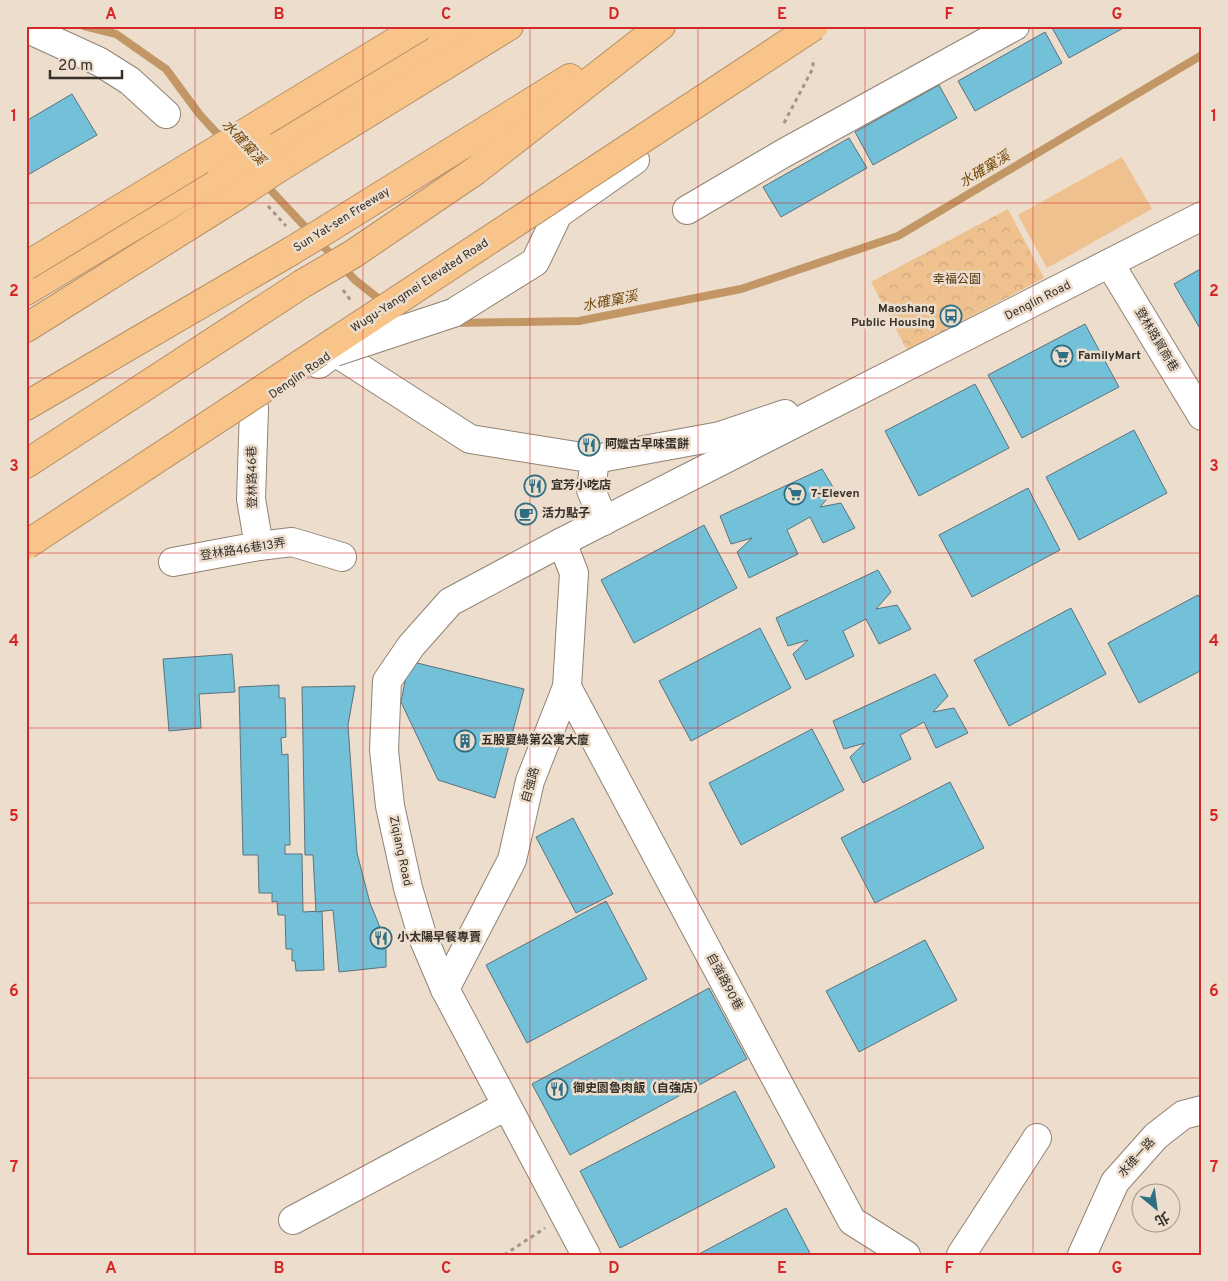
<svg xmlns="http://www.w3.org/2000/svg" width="1228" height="1281" viewBox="0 0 1228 1281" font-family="Overpass,'Noto Sans TC',sans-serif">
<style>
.green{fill:#eec18f}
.forest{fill:url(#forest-crowns)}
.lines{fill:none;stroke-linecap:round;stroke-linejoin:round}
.stream{stroke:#c39765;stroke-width:8}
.building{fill:#73c0d9;stroke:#5d727a}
.minor-casing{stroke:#918374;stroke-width:30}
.highway-casing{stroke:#b49067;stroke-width:30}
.path{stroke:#a09588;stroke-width:3;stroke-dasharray:4 4;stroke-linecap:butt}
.minor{stroke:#fff;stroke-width:28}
.highway{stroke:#f8c489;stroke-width:28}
.minor-bridge-casing{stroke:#918374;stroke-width:30;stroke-linecap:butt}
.highway-bridge-casing{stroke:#b49067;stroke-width:30;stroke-linecap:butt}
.minor-bridge{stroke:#fff;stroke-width:28}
.highway-bridge{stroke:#f8c489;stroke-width:28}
.grid{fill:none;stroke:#d62828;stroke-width:1;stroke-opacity:0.55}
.labels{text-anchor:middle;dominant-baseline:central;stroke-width:5;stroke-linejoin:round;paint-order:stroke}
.street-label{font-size:12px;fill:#363029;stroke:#ecddcc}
.park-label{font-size:12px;fill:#54350d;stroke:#ecddcc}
.poi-label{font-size:12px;font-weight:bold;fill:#363029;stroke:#ecddcc;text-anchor:start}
.water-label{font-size:14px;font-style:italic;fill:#754a0d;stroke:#ecddcc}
.neatline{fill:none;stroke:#d62828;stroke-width:2}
.grid-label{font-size:16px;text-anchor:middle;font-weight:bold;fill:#d62828}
</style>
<defs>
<pattern id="forest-crowns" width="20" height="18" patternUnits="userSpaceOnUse" patternTransform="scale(1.25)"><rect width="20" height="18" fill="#eec18f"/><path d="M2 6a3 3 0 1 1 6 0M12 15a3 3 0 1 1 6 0" fill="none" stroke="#cda67b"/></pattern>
</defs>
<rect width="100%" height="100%" fill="#ecddcc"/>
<polygon class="green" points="1122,157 1152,209 1047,268 1018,215"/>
<polygon class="forest" points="1008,209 1044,278 907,350 871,282"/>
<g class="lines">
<g class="stream">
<polyline points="84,26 116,34 166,69 200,115 224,141"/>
<polyline points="265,184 355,280 384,303"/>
<polyline points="455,323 579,321 741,289 898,236 1202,55"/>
</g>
</g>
<g class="building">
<polygon points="1051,26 1127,26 1069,58"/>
<polygon points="1045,32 1062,63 975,111 958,81"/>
<polygon points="939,85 957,118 873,165 855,132"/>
<polygon points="72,94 97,135 26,176 26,121"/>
<polygon points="849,138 867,168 781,217 763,187"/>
<polygon points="1202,268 1202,332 1174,284"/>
<polygon points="1085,324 1119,387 1022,438 988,375"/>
<polygon points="975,384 1009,448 919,496 885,431"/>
<polygon points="1134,430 1167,493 1079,540 1046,477"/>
<polygon points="822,469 835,490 820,507 841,503 855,528 823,543 810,517 787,530 798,554 749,578 737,552 752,538 731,544 720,516"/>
<polygon points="1028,488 1060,550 972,597 939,535"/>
<polygon points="704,525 737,588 634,643 601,580"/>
<polygon points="878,570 891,592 876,609 897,605 911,629 879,644 866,619 843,631 854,656 806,680 793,654 808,640 788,646 776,618"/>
<polygon points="1198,595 1202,602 1202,670 1139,703 1108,643"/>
<polygon points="1071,608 1106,674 1009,726 974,660"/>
<polygon points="760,628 791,688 691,741 659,681"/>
<polygon points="232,654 235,692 199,694 201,728 169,731 163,659"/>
<polygon points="409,661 524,689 495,798 438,780 401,702"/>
<polygon points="935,674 948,696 933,712 954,708 968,733 936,748 924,722 900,735 911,759 863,783 850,757 865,743 844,749 833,721"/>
<polygon points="279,685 279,698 285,698 286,737 281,738 282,755 288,754 290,845 285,845 285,854 302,854 303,912 322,911 324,970 296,971 295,961 292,961 292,949 286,949 285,915 278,915 277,901 272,902 272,893 259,893 258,855 243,855 239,687"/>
<polygon points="355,686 348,725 357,853 370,903 386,942 386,967 339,972 333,910 316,912 313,855 305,855 302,687"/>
<polygon points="812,729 844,790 741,845 709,783"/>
<polygon points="950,782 984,848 875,903 841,838"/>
<polygon points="573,818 613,894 576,913 536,837"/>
<polygon points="606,901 647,979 527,1043 486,965"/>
<polygon points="925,940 957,1000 859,1052 826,991"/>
<polygon points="709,988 747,1059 570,1155 532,1084"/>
<polygon points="735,1091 775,1167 620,1248 580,1171"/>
<polygon points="786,1208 811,1255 697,1255"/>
</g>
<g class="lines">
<g class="minor-casing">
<g id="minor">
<polyline points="26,28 100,62 130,81 166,114"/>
<polyline points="687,210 784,153 1015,26"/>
<polyline points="1110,264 1202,416"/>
<polyline points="453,313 535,262 558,214 635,160"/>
<polyline points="319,364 335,352 470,439 595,459 720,436 785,414"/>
<polyline points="254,408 251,499 259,546"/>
<polyline points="595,459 591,490 604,521"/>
<polyline points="173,562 259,546 292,542 342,557"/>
<polyline points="567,687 852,1221 906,1255"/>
<polyline points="445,989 512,860 530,781 567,687 574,573 562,542"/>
<polyline points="293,1220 506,1106"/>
<polyline points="586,1255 445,989 422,935 408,888 390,806 384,750 387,681 411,646 450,602 562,542 1202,216"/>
<polyline points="961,1255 1037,1138"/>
<polyline points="1082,1255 1115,1182 1156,1136 1183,1115 1202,1110"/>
</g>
</g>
<g class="highway-casing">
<g id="highway">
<polyline points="264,147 465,26"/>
<polyline points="277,169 509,26"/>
<polyline points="329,228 570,78"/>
<polyline points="353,254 475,171 661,26"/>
<polyline points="26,291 222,173"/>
<polyline points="26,328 235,197"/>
<polyline points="26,406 288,253"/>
<polyline points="26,464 302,284"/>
</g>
</g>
<g class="path">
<polyline points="784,123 813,68 813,58"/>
<polyline points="268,206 286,226"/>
<polyline points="343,290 351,301"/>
<polyline points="504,1255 545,1228"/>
</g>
<use href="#minor" class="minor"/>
<use href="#highway" class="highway"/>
<g class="minor-bridge-casing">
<polyline id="minor-bridge" points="335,352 453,313"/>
</g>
<g class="highway-bridge-casing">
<g id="highway-bridge">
<polyline points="222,173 264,147"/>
<polyline points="235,197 277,169"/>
<polyline points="288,253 329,228"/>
<polyline points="26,266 421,26"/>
<polyline points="302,284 353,254"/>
<polyline points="26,545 814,26"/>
</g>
</g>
<use href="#minor-bridge" class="minor-bridge"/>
<use href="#highway-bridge" class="highway-bridge"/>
</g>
<path class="grid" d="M195 26V1255M363 26V1255M530 26V1255M698 26V1255M865 26V1255M1033 26V1255M26 203H1202M26 378H1202M26 553H1202M26 728H1202M26 903H1202M26 1078H1202"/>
<defs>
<g id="bus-ring" transform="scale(1.125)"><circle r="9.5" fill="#ecddcc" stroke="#2f6f83" stroke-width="1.5"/><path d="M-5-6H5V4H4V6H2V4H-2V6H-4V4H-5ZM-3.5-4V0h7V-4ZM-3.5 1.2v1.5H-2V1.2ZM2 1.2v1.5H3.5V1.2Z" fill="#2f6f83"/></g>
<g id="supermarket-ring" transform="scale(1.125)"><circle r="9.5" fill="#ecddcc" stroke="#2f6f83" stroke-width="1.5"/><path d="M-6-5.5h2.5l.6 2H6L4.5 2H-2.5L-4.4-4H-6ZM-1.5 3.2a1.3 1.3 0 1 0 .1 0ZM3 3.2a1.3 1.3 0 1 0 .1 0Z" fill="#2f6f83"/></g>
<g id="restaurant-ring" transform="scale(1.125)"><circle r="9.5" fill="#ecddcc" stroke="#2f6f83" stroke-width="1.5"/><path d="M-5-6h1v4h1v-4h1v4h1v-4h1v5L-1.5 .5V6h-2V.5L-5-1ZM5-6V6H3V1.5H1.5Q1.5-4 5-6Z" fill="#2f6f83"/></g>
<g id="cafe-ring" transform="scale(1.125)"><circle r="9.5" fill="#ecddcc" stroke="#2f6f83" stroke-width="1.5"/><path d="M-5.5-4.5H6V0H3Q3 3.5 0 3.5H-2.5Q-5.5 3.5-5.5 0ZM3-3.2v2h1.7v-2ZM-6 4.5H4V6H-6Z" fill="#2f6f83"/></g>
<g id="building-ring" transform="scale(1.125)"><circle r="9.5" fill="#ecddcc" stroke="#2f6f83" stroke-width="1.5"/><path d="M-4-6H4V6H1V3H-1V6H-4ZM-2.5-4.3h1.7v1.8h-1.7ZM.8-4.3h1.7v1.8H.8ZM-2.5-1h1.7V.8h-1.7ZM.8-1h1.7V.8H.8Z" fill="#2f6f83"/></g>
</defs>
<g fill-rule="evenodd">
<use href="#bus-ring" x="951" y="316"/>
<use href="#supermarket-ring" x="1062" y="356"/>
<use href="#restaurant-ring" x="589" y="445"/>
<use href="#restaurant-ring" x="535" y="486"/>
<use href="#supermarket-ring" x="795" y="494"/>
<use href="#cafe-ring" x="526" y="514"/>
<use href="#building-ring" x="465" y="741"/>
<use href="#restaurant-ring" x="381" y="938"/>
<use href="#restaurant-ring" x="557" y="1089"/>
</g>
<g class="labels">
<g class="street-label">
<text transform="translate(342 220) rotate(-32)">Sun Yat-sen Freeway</text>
<text transform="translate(420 286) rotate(-33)">Wugu-Yangmei Elevated Road</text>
<text transform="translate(1038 301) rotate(-27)">Denglin Road</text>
<text transform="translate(1156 340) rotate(59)">登林路貿商巷</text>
<text transform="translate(300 376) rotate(-35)">Denglin Road</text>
<text transform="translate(253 477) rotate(-91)">登林路46巷</text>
<text transform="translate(243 550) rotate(-9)">登林路46巷13弄</text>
<text transform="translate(531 785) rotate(-74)">自強路</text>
<text transform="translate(400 851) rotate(78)">Ziqiang Road</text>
<text transform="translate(724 982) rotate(62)">自強路90巷</text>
<text transform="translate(1137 1158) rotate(-48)">水碓一路</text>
</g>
<g class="park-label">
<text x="957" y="280">幸福公園</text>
</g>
<g class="poi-label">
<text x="935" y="309" text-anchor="end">Maoshang<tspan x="935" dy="14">Public Housing</tspan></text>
<text x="1078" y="356">FamilyMart</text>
<text x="605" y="445">阿嬤古早味蛋餅</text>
<text x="551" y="486">宜芳小吃店</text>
<text x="811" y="494">7-Eleven</text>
<text x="542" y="514">活力點子</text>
<text x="481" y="741">五股夏綠第公寓大廈</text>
<text x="397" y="938">小太陽早餐專賣</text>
<text x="573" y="1089">御史園魯肉飯（自強店）</text>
</g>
<g class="water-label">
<text transform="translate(243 143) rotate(47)">水確窠溪</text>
<text transform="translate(985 170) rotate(-31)">水確窠溪</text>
<text transform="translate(610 302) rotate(-11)">水確窠溪</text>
</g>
</g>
<rect width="1228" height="1281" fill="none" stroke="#ecddcc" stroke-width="55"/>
<g transform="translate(1156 1208) rotate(151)"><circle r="24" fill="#ecddcc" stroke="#a3988b"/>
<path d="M0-4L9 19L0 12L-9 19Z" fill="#2f6f83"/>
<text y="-8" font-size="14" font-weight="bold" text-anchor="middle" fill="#363029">北</text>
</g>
<path d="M50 70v8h72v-8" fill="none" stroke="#363029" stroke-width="2.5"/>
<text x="58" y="70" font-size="15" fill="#363029" stroke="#ecddcc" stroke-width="4" paint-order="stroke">20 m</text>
<rect x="28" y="28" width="1172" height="1226" class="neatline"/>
<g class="grid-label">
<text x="111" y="19">A</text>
<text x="279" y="19">B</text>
<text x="446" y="19">C</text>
<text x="614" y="19">D</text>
<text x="782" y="19">E</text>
<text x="949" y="19">F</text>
<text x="1117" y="19">G</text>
<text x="14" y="121">1</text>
<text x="1214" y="121">1</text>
<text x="14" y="296">2</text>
<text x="1214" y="296">2</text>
<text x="14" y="471">3</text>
<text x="1214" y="471">3</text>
<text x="14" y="646">4</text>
<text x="1214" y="646">4</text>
<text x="14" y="821">5</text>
<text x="1214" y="821">5</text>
<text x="14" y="996">6</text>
<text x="1214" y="996">6</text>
<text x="14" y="1172">7</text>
<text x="1214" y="1172">7</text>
<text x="111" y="1273">A</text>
<text x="279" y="1273">B</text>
<text x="446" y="1273">C</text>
<text x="614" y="1273">D</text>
<text x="782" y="1273">E</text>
<text x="949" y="1273">F</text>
<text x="1117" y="1273">G</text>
</g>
</svg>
